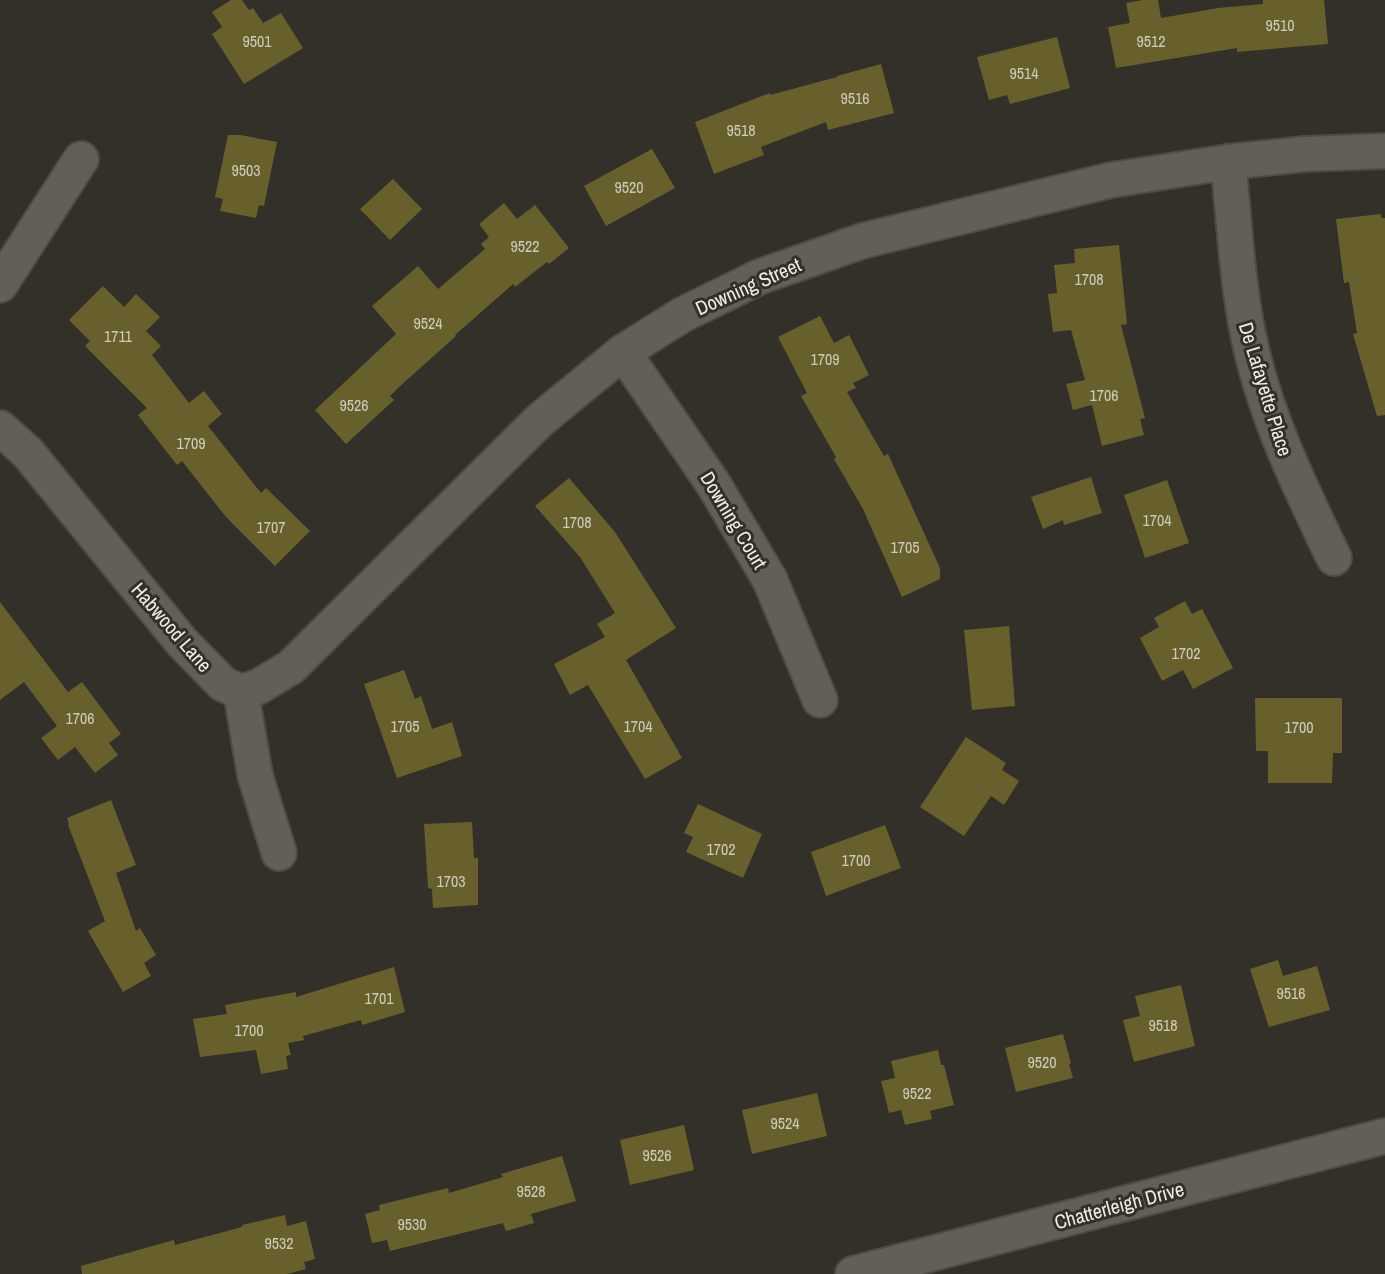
<svg xmlns="http://www.w3.org/2000/svg" width="1385" height="1274" viewBox="0 0 1385 1274" font-family="'Archivo Narrow',sans-serif">
<style>
.building{fill:#68602c}
.lines{fill:none;stroke-linecap:round;stroke-linejoin:round}
.street-casing{stroke:#4d4b44;stroke-width:38}
.street{stroke:#615f56;stroke-width:34}
.labels{text-anchor:middle;dominant-baseline:central;stroke-width:6;stroke-linejoin:round;paint-order:stroke}
.number-label{font-size:16px;fill:#cccab8}
.street-label{font-size:20px;fill:#edede7;stroke:#323028}
</style>
<rect width="100%" height="100%" fill="#323028"/>
<g class="building">
<polygon points="231,0 242,0 249,10 253,8 263,23 281,13 303,48 244,84 212,34 222,27 212,12"/>
<polygon points="1143,0 1158,0 1161,18 1218,8 1263,4 1263,0 1324,0 1328,44 1237,52 1237,48 1116,68 1108,27 1130,23 1126,3"/>
<polygon points="1057,37 1070,88 1010,104 1007,95 989,100 977,57"/>
<polygon points="881,64 894,113 828,130 826,122 761,147 764,155 714,174 695,122 770,93 770,95 837,77 837,76"/>
<polygon points="228,135 240,135 277,142 264,206 259,205 256,218 220,211 223,199 215,197"/>
<polygon points="652,149 675,188 606,226 584,186"/>
<polygon points="393,179 422,209 390,240 360,209"/>
<polygon points="504,203 517,219 535,205 569,248 549,264 547,262 515,287 513,284 455,335 456,336 399,387 390,396 394,400 346,444 315,410 396,334 372,306 418,266 438,289 485,249 481,244 489,237 479,224"/>
<polygon points="1381,214 1381,218 1385,218 1385,415 1377,416 1353,334 1357,333 1349,282 1344,283 1336,219"/>
<polygon points="1119,245 1127,324 1121,325 1145,418 1140,419 1144,435 1102,446 1092,405 1073,410 1066,384 1085,380 1071,330 1053,332 1048,294 1057,293 1054,265 1075,263 1074,249"/>
<polygon points="103,286 124,307 136,294 160,317 146,331 161,346 152,355 189,403 204,391 222,414 208,426 261,493 266,488 310,531 275,566 226,517 182,461 177,465 138,415 147,408 85,346 90,341 69,320"/>
<polygon points="820,316 834,343 849,335 869,375 853,383 856,388 847,392 884,456 888,454 940,568 940,579 902,597 863,509 834,459 836,457 801,396 807,393 778,337"/>
<polygon points="1091,477 1102,513 1064,525 1063,520 1043,529 1031,497"/>
<polygon points="569,478 615,532 676,628 626,660 682,758 645,779 588,685 570,695 554,664 605,637 597,624 615,613 580,557 535,506"/>
<polygon points="1167,480 1189,543 1145,558 1124,495"/>
<polygon points="1185,601 1192,614 1202,609 1233,668 1193,689 1183,670 1162,681 1140,638 1159,627 1154,618"/>
<polygon points="0,602 68,692 82,682 121,734 109,743 118,755 95,773 75,747 58,760 41,738 57,726 24,682 0,700"/>
<polygon points="1009,626 1015,706 972,710 964,630"/>
<polygon points="404,670 415,699 421,696 432,729 452,722 462,756 397,778 364,684"/>
<polygon points="1255,698 1342,698 1342,753 1333,753 1332,783 1268,783 1268,751 1256,751"/>
<polygon points="966,737 1006,763 1002,770 1019,781 1004,805 991,796 964,836 920,807"/>
<polygon points="111,800 136,865 116,873 136,931 140,928 156,955 144,963 151,976 123,992 88,931 105,921 68,825 69,824 67,818"/>
<polygon points="698,804 762,834 743,878 686,852 693,837 684,833"/>
<polygon points="472,822 474,858 478,858 478,905 433,908 432,889 428,888 424,824"/>
<polygon points="885,825 901,868 826,896 811,852"/>
<polygon points="1278,960 1283,976 1317,966 1330,1010 1269,1027 1250,969"/>
<polygon points="394,967 405,1012 362,1025 361,1020 303,1036 304,1040 288,1043 291,1055 286,1056 288,1069 261,1074 256,1050 200,1057 193,1019 227,1014 225,1005 296,992 296,997"/>
<polygon points="1181,985 1195,1046 1134,1062 1123,1020 1140,1016 1135,996"/>
<polygon points="1063,1034 1071,1063 1069,1064 1073,1078 1016,1092 1005,1048"/>
<polygon points="938,1050 941,1065 944,1065 954,1105 930,1111 932,1119 905,1125 901,1110 889,1113 881,1081 895,1078 891,1061"/>
<polygon points="817,1093 827,1136 752,1154 742,1110"/>
<polygon points="684,1125 694,1170 630,1185 620,1140"/>
<polygon points="562,1156 576,1201 531,1214 534,1223 506,1231 503,1223 390,1251 387,1240 372,1243 365,1214 380,1210 379,1205 448,1188 449,1193 503,1177 501,1174"/>
<polygon points="285,1215 287,1226 306,1221 315,1259 304,1262 306,1269 287,1274 82,1274 81,1266 174,1240 175,1245 242,1227 242,1225"/>
</g>
<g class="lines">
<g class="street-casing">
<g id="street">
<path d="M1228 162C1235 225 1237 290 1252 352 1269 424 1302 491 1334 558"/>
<polyline points="0,285 81,159"/>
<polyline points="623,352 714,485 770,580 820,700"/>
<polyline points="0,428 28,453 181,641 223,684 241,692"/>
<polyline points="241,692 258,687 291,667 540,420 623,352 682,315 759,277 862,241 1111,180 1228,162 1305,154 1385,151"/>
<polyline points="241,692 255,775 279,853"/>
<polyline points="853,1274 1385,1136"/>
</g>
</g>
<use href="#street" class="street"/>
</g>
<g class="labels">
<g class="number-label">
<text x="1280" y="25">9510</text>
<text x="257" y="41">9501</text>
<text x="1151" y="41">9512</text>
<text x="1024" y="73">9514</text>
<text x="855" y="98">9516</text>
<text x="741" y="130">9518</text>
<text x="246" y="170">9503</text>
<text x="629" y="187">9520</text>
<text x="525" y="246">9522</text>
<text x="1089" y="279">1708</text>
<text x="428" y="323">9524</text>
<text x="118" y="336">1711</text>
<text x="825" y="359">1709</text>
<text x="1104" y="395">1706</text>
<text x="354" y="405">9526</text>
<text x="191" y="443">1709</text>
<text x="1157" y="520">1704</text>
<text x="577" y="522">1708</text>
<text x="271" y="527">1707</text>
<text x="905" y="547">1705</text>
<text x="1186" y="653">1702</text>
<text x="80" y="718">1706</text>
<text x="405" y="726">1705</text>
<text x="638" y="726">1704</text>
<text x="1299" y="727">1700</text>
<text x="721" y="849">1702</text>
<text x="856" y="860">1700</text>
<text x="451" y="881">1703</text>
<text x="1291" y="993">9516</text>
<text x="379" y="998">1701</text>
<text x="1163" y="1025">9518</text>
<text x="249" y="1030">1700</text>
<text x="1042" y="1062">9520</text>
<text x="917" y="1093">9522</text>
<text x="785" y="1123">9524</text>
<text x="657" y="1155">9526</text>
<text x="531" y="1191">9528</text>
<text x="412" y="1224">9530</text>
<text x="279" y="1243">9532</text>
</g>
<g class="street-label">
<text transform="translate(748 286) rotate(-24)">Downing Street</text>
<text transform="translate(1266 389) rotate(73)">De Lafayette Place</text>
<text transform="translate(734 520) rotate(59)">Downing Court</text>
<text transform="translate(172 627) rotate(49)">Habwood Lane</text>
<text transform="translate(1119 1205) rotate(-15)">Chatterleigh Drive</text>
</g>
</g>
</svg>
